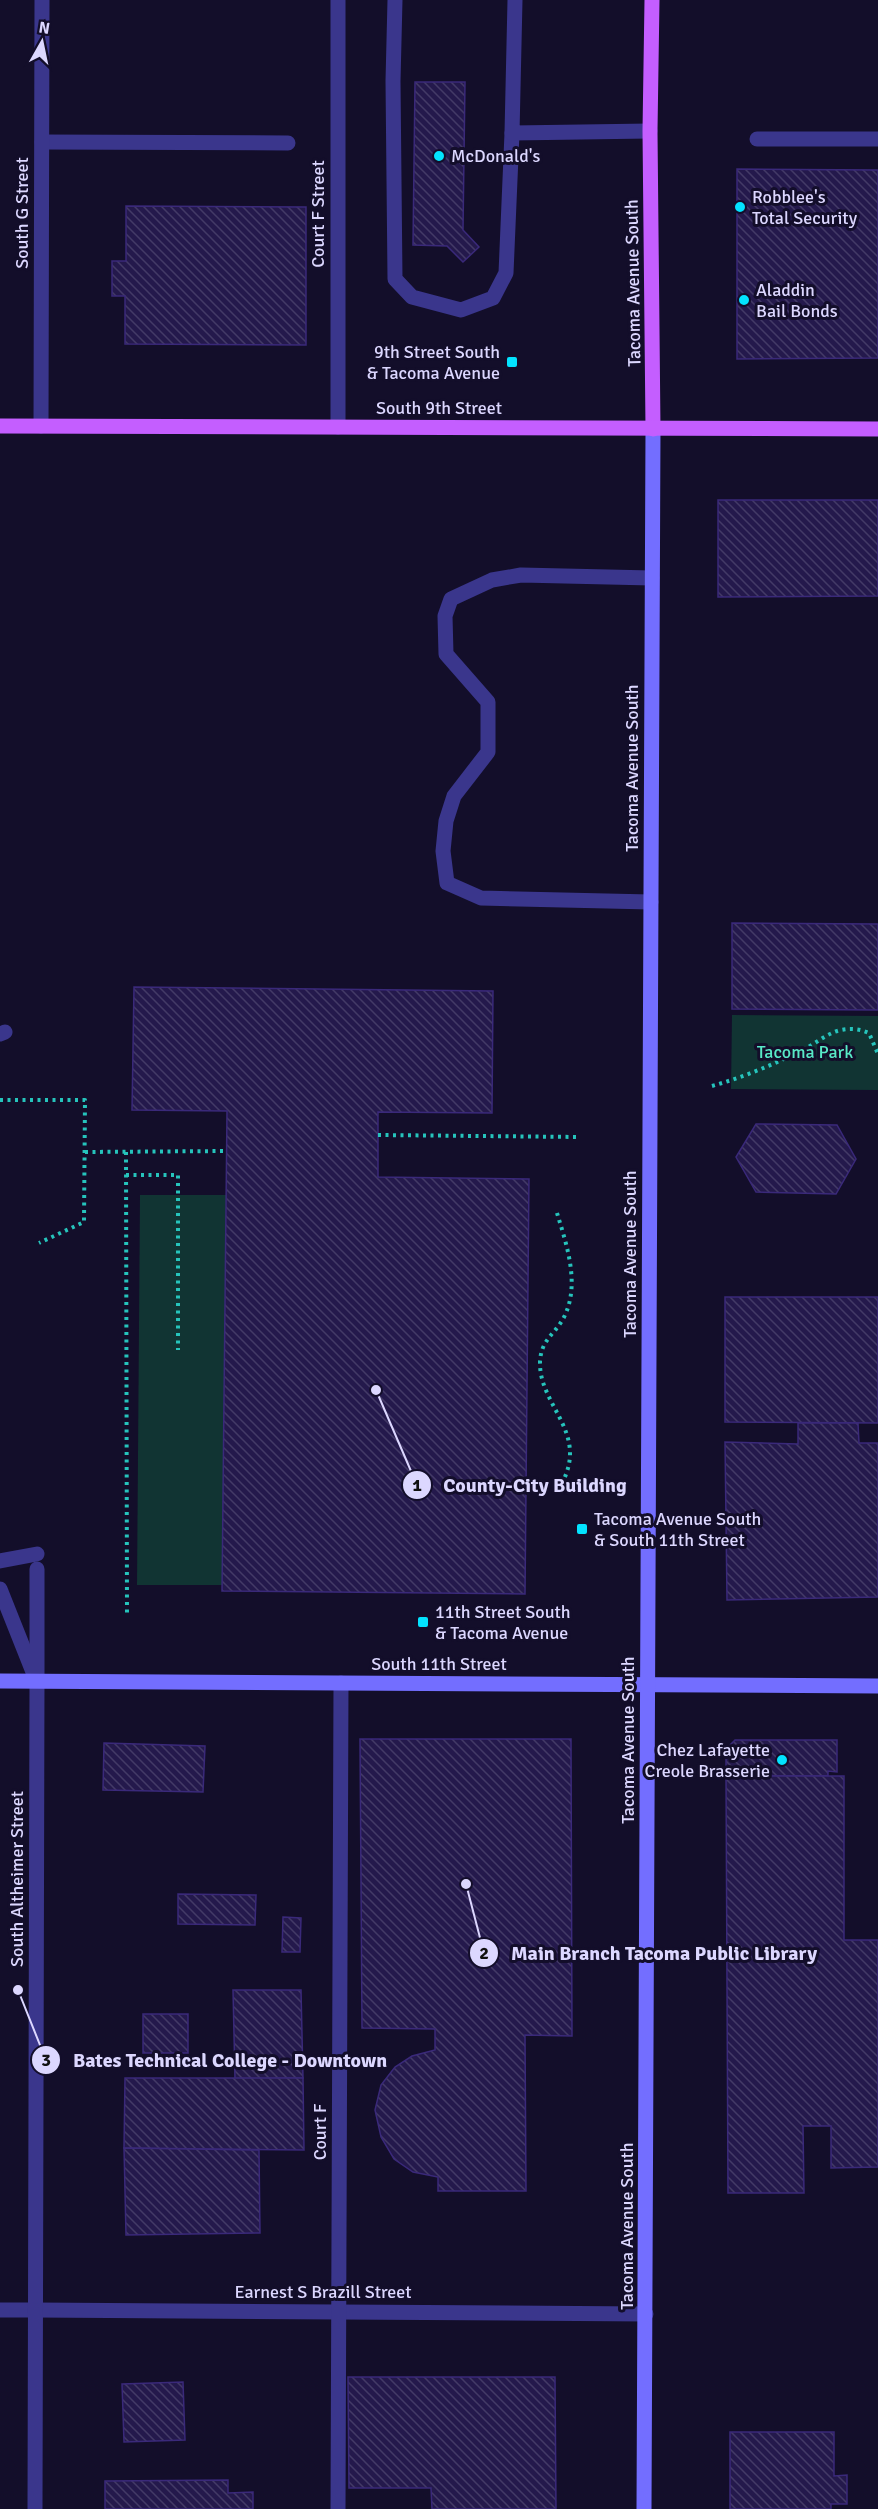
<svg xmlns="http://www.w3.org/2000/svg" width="878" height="2509" viewBox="0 0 878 2509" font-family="Signika,sans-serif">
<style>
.green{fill:#113433}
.building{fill:url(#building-back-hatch);stroke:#3a297a;stroke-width:1.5}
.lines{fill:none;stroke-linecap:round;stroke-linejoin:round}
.path{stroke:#26c4bc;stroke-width:4;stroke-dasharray:3 4.5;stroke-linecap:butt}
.service{stroke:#3a368c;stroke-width:15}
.minor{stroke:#3a368c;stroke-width:15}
.secondary{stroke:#736eff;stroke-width:15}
.primary{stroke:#c45eff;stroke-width:15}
.poi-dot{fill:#03e3ff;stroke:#130e2a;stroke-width:2}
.labels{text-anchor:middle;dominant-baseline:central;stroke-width:6;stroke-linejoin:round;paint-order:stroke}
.poi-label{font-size:18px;fill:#dcd7ff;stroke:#130e2a;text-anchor:start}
.street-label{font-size:18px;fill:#dcd7ff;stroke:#130e2a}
.park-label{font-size:18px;fill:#58e9c7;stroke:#130e2a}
.leader{fill:none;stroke:#dcd7ff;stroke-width:2}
.callout-dot{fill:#dcd7ff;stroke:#130e2a;stroke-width:2}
.mark-label{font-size:18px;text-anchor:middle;font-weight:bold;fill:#111}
.callout-label{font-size:20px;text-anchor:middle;font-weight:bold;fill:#dcd7ff;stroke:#130e2a;stroke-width:6;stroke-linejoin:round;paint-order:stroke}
</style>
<defs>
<pattern id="building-back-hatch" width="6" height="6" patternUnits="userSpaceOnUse" patternTransform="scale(1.5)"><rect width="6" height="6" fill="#24194c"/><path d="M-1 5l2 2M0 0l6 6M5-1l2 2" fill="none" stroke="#433a67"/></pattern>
</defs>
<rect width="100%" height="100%" fill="#130e2a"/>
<g class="green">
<polygon points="732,1015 878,1016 878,1090 731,1089"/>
<polygon points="140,1195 226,1195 222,1585 137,1585"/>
</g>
<g class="building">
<polygon points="415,82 465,82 463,230 479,247 463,262 447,246 413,245"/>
<polygon points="737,169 878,170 878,358 737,359"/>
<polygon points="126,206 306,207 306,345 125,344 125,296 112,296 112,261 126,261"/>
<polygon points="718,500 878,500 878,596 718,597"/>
<polygon points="732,923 878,924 878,1010 732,1009"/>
<polygon points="134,987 493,991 492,1113 378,1112 378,1177 529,1179 525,1594 222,1591 227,1111 132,1110"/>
<polygon points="756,1124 837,1125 856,1159 836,1194 756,1192 736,1157"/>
<polygon points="725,1297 878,1297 878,1423 725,1422"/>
<polygon points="798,1423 858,1423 859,1443 878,1443 878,1597 727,1600 725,1442 798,1444"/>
<polygon points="360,1739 571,1739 572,2036 525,2035 526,2191 438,2191 438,2177 413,2172 394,2159 381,2137 375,2110 381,2085 395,2067 412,2056 435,2050 435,2029 362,2028"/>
<polygon points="735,1740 837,1740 837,1772 828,1771 828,1776 726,1776 726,1749"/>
<polygon points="104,1743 205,1746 203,1792 103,1790"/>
<polygon points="726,1776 844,1776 844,1940 878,1940 878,2167 831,2168 831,2126 803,2126 804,2193 728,2193"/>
<polygon points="178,1894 256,1895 255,1925 178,1924"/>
<polygon points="283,1917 301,1918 300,1952 282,1952"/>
<polygon points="233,1990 301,1990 303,2078 235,2079"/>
<rect x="143" y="2014" width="45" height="39"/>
<polygon points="125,2078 303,2078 304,2150 124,2148"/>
<polygon points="124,2148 259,2150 260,2233 126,2235"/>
<polygon points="348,2377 555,2377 556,2509 432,2509 431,2488 349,2488"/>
<polygon points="183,2382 185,2440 124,2442 122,2384"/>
<polygon points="730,2432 834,2432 834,2476 847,2475 847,2504 831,2504 831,2509 730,2509"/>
<polygon points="228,2480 228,2493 253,2492 253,2509 105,2509 105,2481"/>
</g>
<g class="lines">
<g class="path">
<path d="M712 1086C744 1077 775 1064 804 1049 817 1043 827 1033 841 1030 851 1028 860 1029 869 1033L878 1054"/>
<polyline points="0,1100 85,1100 84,1222 39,1243"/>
<polyline points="378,1135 580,1137"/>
<polyline points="85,1152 226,1151"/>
<polyline points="126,1152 127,1616"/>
<polyline points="126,1175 178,1175 178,1350"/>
<path d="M557 1213C567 1246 581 1286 563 1319 554 1335 541 1340 540 1362 539 1406 589 1432 562 1483"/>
</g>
<g class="service">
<polyline points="395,0 393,81 395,279 412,297 461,310 493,298 506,273 512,133"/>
<polyline points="515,0 512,133 650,131"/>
<polyline points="757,139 878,139"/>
<polyline points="42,142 288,143"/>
<polyline points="651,902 481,898 447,883 443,851 446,821 454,796 488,752 488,702 446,654 445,616 451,599 492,580 521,575 652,578"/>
<polyline points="0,1034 5,1032"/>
<polyline points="0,1561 37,1554"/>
<polyline points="0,1589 33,1672"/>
<polyline points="37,1681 37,1569"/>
<polyline points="0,2310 35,2310"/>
</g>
<g class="minor">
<polyline points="338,0 338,427"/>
<polyline points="41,426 42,0"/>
<polyline points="35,2310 646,2314"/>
<polyline points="35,2509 37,1681"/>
<polyline points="338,2509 341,1683"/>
</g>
<g class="secondary">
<polyline points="0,1681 878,1686"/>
<polyline points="644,2509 653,429"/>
</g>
<g class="primary">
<polyline points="652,0 650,131 653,429"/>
<polyline points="0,426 878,429"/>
</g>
</g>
<g class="poi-dot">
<circle cx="439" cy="156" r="6"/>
<circle cx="740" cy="207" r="6"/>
<circle cx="744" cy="300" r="6"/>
<rect x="506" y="356" width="12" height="12" rx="3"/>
<rect x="576" y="1523" width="12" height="12" rx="3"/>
<rect x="417" y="1616" width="12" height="12" rx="3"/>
<circle cx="782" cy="1760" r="6"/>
</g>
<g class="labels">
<g class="poi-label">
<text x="451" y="156">McDonald's</text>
<text x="752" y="197">Robblee's<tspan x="752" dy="21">Total Security</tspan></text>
<text x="756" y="290">Aladdin<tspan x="756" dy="21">Bail Bonds</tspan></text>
<text x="500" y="352" text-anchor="end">9th Street South<tspan x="500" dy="21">&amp; Tacoma Avenue</tspan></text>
<text x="594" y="1519">Tacoma Avenue South<tspan x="594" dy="21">&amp; South 11th Street</tspan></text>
<text x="435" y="1612">11th Street South<tspan x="435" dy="21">&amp; Tacoma Avenue</tspan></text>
<text x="770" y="1750" text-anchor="end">Chez Lafayette<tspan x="770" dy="21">Creole Brasserie</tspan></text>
</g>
<g class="street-label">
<text transform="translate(22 213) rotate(-90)">South G Street</text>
<text transform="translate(318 214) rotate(-90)">Court F Street</text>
<text transform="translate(633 283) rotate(-91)">Tacoma Avenue South</text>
<text x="439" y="408">South 9th Street</text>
<text transform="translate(632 768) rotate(-90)">Tacoma Avenue South</text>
<text transform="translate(630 1254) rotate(-90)">Tacoma Avenue South</text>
<text x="439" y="1664">South 11th Street</text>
<text transform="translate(628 1740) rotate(-90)">Tacoma Avenue South</text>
<text transform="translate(17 1879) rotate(-90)">South Altheimer Street</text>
<text transform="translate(320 2132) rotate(-90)">Court F</text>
<text transform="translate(627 2226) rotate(-90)">Tacoma Avenue South</text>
<text x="323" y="2292">Earnest S Brazill Street</text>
</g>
<g class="park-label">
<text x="805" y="1052">Tacoma Park</text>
</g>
</g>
<path class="leader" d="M376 1390L417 1485M466 1884L484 1953M18 1990L46 2060"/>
<g class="callout-dot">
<circle cx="376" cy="1390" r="6"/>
<circle cx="466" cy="1884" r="6"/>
<circle cx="18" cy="1990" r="6"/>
<circle cx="417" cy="1485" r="15"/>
<circle cx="484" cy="1953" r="15"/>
<circle cx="46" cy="2060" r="15"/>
</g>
<g class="mark-label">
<text x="417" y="1491">1</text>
<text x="484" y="1959">2</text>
<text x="46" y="2066">3</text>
</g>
<g class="callout-label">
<text x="535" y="1492">County-City Building</text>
<text x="664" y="1960">Main Branch Tacoma Public Library</text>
<text x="230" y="2067">Bates Technical College - Downtown</text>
</g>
<g transform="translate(42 42) rotate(9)" stroke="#130e2a" stroke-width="4.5" paint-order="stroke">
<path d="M0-4.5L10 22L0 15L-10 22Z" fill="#dcd7ff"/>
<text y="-9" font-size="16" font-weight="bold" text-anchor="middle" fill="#dcd7ff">N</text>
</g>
</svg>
